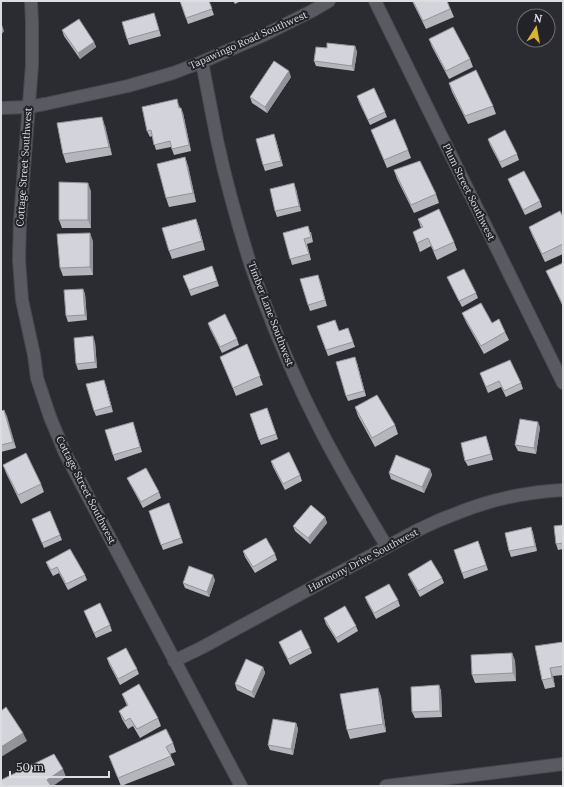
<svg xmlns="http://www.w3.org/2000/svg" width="564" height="787" viewBox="0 0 564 787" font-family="Lora,serif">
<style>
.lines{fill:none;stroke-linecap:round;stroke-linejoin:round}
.minor-casing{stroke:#48484e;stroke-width:14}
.tertiary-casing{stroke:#48484e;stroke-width:14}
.minor{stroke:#5a5b62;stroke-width:12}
.tertiary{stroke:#5a5b62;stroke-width:12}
.wall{fill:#b5b5bc}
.shaded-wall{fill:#939499}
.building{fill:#d2d3db;stroke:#939499}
.labels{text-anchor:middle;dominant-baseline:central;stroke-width:4;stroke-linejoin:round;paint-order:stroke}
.street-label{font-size:10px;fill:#dcdde1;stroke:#222228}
</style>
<rect width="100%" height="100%" fill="#2b2c32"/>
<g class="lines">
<g class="minor-casing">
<g id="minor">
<polyline points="375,1 563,383"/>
<path d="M202 62C207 88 212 114 217 140 226 182 238 225 251 266 270 320 292 374 318 425 339 467 363 507 387 547"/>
<path d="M174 661 201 648 416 531C427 526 438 520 450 516 485 501 525 492 563 490"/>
</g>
</g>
<g class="tertiary-casing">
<g id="tertiary">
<polyline points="31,1 32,22 32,65 20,220 19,260 22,300 34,355 37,378 50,417 65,453 241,786"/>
<polyline points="1,108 28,107 45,104 128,86 173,73 202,62 266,34 312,11 329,1"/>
<polyline points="386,786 563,764"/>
</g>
</g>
<use href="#minor" class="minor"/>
<use href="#tertiary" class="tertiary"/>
</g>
<g class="wall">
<polygon points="180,1 209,1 214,15 188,24"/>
<polygon points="233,1 241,1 235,4"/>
<polygon points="412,1 447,1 454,17 426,29"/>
<polygon points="154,13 161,36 129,45 127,39"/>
<polygon points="62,30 94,42 96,47 80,59 64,36"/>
<polygon points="429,39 470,59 473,67 449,79 432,47"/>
<polygon points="355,46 357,52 354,71 316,66 314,61 327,48"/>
<polygon points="291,77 267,113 252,103 250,97"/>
<polygon points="449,83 493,106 496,114 468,124 452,92"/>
<polygon points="357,96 385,112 387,117 370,125 359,102"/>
<polygon points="179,105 180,108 183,113 191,151 174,155 171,147 156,150 152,136 150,137 147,131"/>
<polygon points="105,126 112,155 66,163 63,154"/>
<polygon points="371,130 408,150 411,158 387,168"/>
<polygon points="488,139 517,154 519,160 502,168 490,145"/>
<polygon points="276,140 283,166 265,171 263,165"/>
<polygon points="185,157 188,166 196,202 169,207 166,198"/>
<polygon points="394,170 436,194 439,203 414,213 397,179"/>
<polygon points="508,179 540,201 542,207 525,215 510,184"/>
<polygon points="296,189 301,211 277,217 275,211"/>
<polygon points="91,191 91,228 62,228 59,220"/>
<polygon points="563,217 563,254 545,262 532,235 529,227"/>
<polygon points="196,219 199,227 205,250 172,259 169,251"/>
<polygon points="418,219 454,242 457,250 437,260 431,246 420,252 413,232 421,228"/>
<polygon points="311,232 313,242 307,244 311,260 292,265 283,233"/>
<polygon points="93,241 93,275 63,276 60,268"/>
<polygon points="563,263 563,307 550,279 546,271"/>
<polygon points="212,266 219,286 191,296 183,276"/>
<polygon points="447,277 476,293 478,298 462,307"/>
<polygon points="320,280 327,306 310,311 308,305"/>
<polygon points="83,289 85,294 87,320 68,322 66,316"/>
<polygon points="462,313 492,323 505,332 509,340 484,354 466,322"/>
<polygon points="208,323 237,339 239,345 222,353 210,329"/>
<polygon points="317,326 339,331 348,328 355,347 328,356"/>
<polygon points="95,342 97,368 78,370 76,364"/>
<polygon points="247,344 263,385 236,396 220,357"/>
<polygon points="357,363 366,396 348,401 346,396"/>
<polygon points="480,373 521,383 523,389 506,397 501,387 488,393"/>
<polygon points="106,386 113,412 96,416 94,411"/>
<polygon points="355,407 395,425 398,434 375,447 358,416"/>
<polygon points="267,408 278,439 261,445 250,414"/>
<polygon points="4,410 16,448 1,452 1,411"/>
<polygon points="133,422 142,452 115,461 113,455"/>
<polygon points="540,427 536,454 518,451 515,445"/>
<polygon points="488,442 493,460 468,466 465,461"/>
<polygon points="271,461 300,475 302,481 285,490 273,467"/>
<polygon points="3,465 41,484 44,492 21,504 6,473"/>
<polygon points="430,469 432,475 424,493 391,479 389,473"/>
<polygon points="127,478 159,492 161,498 143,508 130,484"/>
<polygon points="169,503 183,543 163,550 149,511"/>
<polygon points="325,517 327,523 310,544 295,531 293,526"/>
<polygon points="32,519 60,535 62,540 44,548"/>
<polygon points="563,525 563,549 558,550 556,544"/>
<polygon points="531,527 533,533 537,551 511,557 509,551"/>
<polygon points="478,541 488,570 464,579 454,550"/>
<polygon points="243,551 275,554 277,560 255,573 245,557"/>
<polygon points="46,562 85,575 87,580 68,590 59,573 53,576 48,567"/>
<polygon points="408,574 442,578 444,583 420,597 410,579"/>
<polygon points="215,580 209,597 185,588 183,583"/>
<polygon points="365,597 398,600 400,606 376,619 367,602"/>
<polygon points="84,611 110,625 112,631 96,638"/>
<polygon points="324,618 356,626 358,631 338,643 326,624"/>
<polygon points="279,642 310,648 312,653 290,665 281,647"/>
<polygon points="563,642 563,675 553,676 555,687 545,689 542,680"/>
<polygon points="512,653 515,661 516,681 475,683 472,675"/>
<polygon points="107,658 137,669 139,674 120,685 109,664"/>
<polygon points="263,667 265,673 254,698 237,690 235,684"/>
<polygon points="439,685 441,691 442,717 415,718 412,712"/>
<polygon points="378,688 381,697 386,732 350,739 347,730"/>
<polygon points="122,694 158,718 161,726 140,738 133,726 128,729 122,719 119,711 127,706"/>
<polygon points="296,723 298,729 293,755 270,750 268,745"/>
<polygon points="173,743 176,752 170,754 175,765 121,786 109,756"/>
</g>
<g class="shaded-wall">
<polygon points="2,25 4,31 1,35 1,27"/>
<polygon points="94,42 96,47 80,59 78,53"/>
<polygon points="355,46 357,52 354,71 352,66"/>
<polygon points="289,71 291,77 267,113 265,107"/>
<polygon points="181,108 183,113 191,151 189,145"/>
<polygon points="102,117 105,126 112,155 109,147"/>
<polygon points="274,134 276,140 283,166 281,161"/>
<polygon points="185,157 188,166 196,202 193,193"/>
<polygon points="88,183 91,191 91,228 88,220"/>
<polygon points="294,183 296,189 301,211 299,206"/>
<polygon points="196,219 199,227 205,250 202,241"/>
<polygon points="90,233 93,241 93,275 90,267"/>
<polygon points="83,289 85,294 87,320 85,315"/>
<polygon points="93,336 95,342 97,368 95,362"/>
<polygon points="355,357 357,363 366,396 364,391"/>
<polygon points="104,380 106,386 113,412 111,406"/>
<polygon points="4,410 7,416 16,448 13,442"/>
<polygon points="538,422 540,427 536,454 534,448"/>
<polygon points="430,469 432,475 424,493 422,487"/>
<polygon points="325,517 327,523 310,544 308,538"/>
<polygon points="531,527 533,533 537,551 535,546"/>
<polygon points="213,575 215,580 209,597 207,592"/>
<polygon points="512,653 515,661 516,681 513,673"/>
<polygon points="263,667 265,673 254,698 252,692"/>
<polygon points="550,668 553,676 555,687 552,678"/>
<polygon points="439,685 441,691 442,717 440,711"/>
<polygon points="378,688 381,697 386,732 383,724"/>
<polygon points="296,723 298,729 293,755 291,749"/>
<polygon points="23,733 27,741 1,757 1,747"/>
<polygon points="63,769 66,777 53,786 49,786 47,780"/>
</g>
<g class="building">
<polygon points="180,1 209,1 212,9 186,18"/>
<polygon points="413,1 447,1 450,9 423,21"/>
<polygon points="154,13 159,30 127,39 122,22"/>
<polygon points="79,19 94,42 78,53 62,30"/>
<polygon points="453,27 470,59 446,71 429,39"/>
<polygon points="327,43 355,46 352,66 314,61 316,47 327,48"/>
<polygon points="274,61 289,71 265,107 250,97"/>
<polygon points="476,70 493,106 465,116 449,83"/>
<polygon points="374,88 385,112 368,120 357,96"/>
<polygon points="177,99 179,108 181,108 189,145 172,149 170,141 154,145 151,130 147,131 142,107"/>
<polygon points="102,117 109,147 63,154 57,123"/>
<polygon points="395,119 408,150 384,160 371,130"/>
<polygon points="505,130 517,154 500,162 488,139"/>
<polygon points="274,134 281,161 263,165 256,139"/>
<polygon points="185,157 193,193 166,198 157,164"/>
<polygon points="420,161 436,194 411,205 394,170"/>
<polygon points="524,171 540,201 523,210 508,179"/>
<polygon points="59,182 88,183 88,220 59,220"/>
<polygon points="294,183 299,206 275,211 270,189"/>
<polygon points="439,209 454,242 434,251 428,238 417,243 413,232 423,227 418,219"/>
<polygon points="560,211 563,217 563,230 562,231 563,232 563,244 542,254 529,227"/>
<polygon points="196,219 202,241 169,251 162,228"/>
<polygon points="308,226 311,237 304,239 309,254 290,259 283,233"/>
<polygon points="90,233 90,267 60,268 57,234"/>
<polygon points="563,263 563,302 562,303 546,271"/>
<polygon points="212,266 217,281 189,290 183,276"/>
<polygon points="464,269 476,293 459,301 447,277"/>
<polygon points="318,275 325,300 308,305 300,279"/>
<polygon points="83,289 85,315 66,316 64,290"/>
<polygon points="481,303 492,323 499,319 505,332 481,346 462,313"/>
<polygon points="225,314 237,339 220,347 208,323"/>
<polygon points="335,320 339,331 348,328 353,342 326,350 317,326"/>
<polygon points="93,336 95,362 76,364 74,338"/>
<polygon points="247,344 260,376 233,388 220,357"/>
<polygon points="355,357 364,391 346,396 336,362"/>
<polygon points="510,360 521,383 504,391 499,381 486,387 480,373"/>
<polygon points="104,380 111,406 94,411 86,384"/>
<polygon points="377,395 395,425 372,438 355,407"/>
<polygon points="267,408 276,434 259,440 250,414"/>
<polygon points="4,410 13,442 1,445 1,411"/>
<polygon points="520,419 538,422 534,448 515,445"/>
<polygon points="133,422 140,447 113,455 105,430"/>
<polygon points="486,436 491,454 465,461 461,443"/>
<polygon points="289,452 300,475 283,484 271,461"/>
<polygon points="26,453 41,484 18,495 3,465"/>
<polygon points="396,455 430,469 422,487 389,473"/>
<polygon points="146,468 159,492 141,502 127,478"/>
<polygon points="169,503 181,538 161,545 149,511"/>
<polygon points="311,505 325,517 308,538 293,526"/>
<polygon points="50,511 60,535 42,543 32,519"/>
<polygon points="563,525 563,543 556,544 554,526"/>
<polygon points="531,527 535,546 509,551 505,533"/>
<polygon points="266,538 275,554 253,567 243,551"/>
<polygon points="478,541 486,565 462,573 454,550"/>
<polygon points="70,549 85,575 66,584 57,567 51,570 46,562"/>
<polygon points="431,560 442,578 418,591 408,574"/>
<polygon points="189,566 213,575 207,592 183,583"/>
<polygon points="389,584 398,600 374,613 365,597"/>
<polygon points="100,603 110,625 94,633 84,611"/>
<polygon points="345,606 356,626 336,638 324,618"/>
<polygon points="301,630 310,648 288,659 279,642"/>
<polygon points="563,642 563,666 550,668 552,678 542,680 535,646"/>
<polygon points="126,648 137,669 118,679 107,658"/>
<polygon points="512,653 513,673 472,675 471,655"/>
<polygon points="246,659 263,667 252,692 235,684"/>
<polygon points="139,684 158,718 137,729 130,718 125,721 119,711 128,705 122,694"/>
<polygon points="439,685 440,711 412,712 411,687"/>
<polygon points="378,688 383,724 347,730 340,694"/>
<polygon points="6,707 23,733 1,747 1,711"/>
<polygon points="273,719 296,723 291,749 268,745"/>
<polygon points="166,729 173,743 166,747 171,756 118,778 109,756"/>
<polygon points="54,754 63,769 47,780 51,786 1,786 1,780"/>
</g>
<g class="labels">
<g class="street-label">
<text transform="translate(248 40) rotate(-24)">Tapawingo Road Southwest</text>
<text transform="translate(24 167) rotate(-86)">Cottage Street Southwest</text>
<text transform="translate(469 192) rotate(64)">Plum Street Southwest</text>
<text transform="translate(271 314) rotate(69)">Timber Lane Southwest</text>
<text transform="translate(86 490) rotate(63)">Cottage Street Southwest</text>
<text transform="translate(363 560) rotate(-28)">Harmony Drive Southwest</text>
</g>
</g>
<rect width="564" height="787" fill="none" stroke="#dcdde1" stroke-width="4"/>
<g transform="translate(536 28) rotate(11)"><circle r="19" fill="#222228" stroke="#6c6d72"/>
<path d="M0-3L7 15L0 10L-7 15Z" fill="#dab333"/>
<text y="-6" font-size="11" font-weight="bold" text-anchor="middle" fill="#dcdde1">N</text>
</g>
<path d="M10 771v6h99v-6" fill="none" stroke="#dcdde1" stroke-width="2"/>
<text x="16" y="771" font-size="12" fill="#dcdde1" stroke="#222228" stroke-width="3" paint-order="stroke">50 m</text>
</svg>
